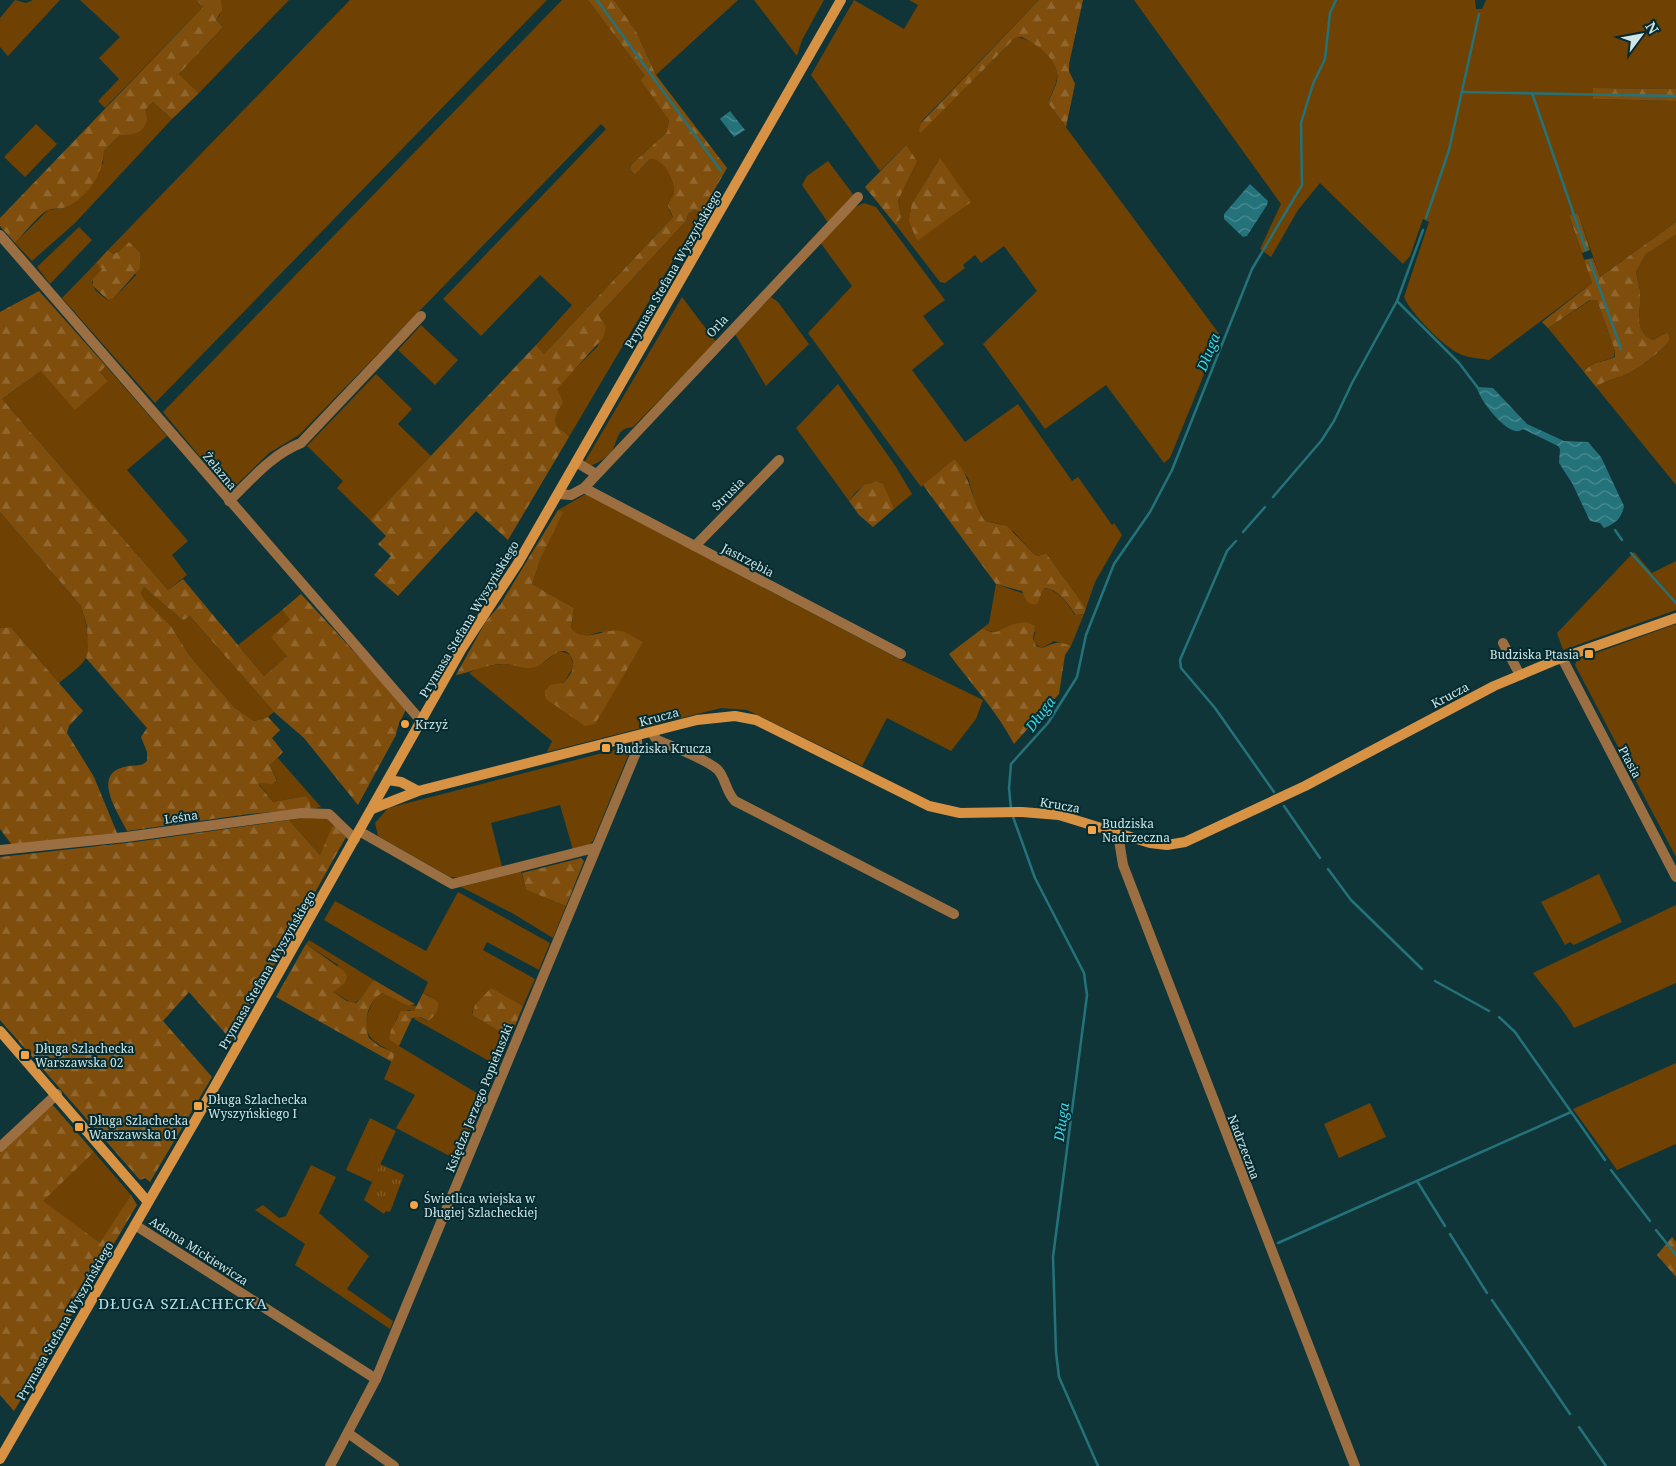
<svg xmlns="http://www.w3.org/2000/svg" width="1676" height="1466" viewBox="0 0 1676 1466" font-family="'Noto Serif',serif">
<style>
.green{fill:#6f4102;fill-rule:evenodd}
.forest{fill:url(#forest-firs)}
.park{fill:url(#park-tufts)}
.water{fill:url(#water-waves)}
.lines{fill:none;stroke-linecap:round;stroke-linejoin:round}
.stream{stroke:#24727a;stroke-width:2.5}
.street{stroke:#9b6f41;stroke-width:10}
.secondary{stroke:#d89244;stroke-width:10}
.poi-dot{fill:#f5a345;stroke:#042b2f;stroke-width:2}
.labels{text-anchor:middle;dominant-baseline:central;stroke-width:4;stroke-linejoin:round;paint-order:stroke}
.street-label{font-size:12px;fill:#d1e5e7;stroke:#042b2f}
.poi-label{font-size:12px;fill:#d1e5e7;stroke:#042b2f;text-anchor:start}
.water-label{font-size:14px;font-style:italic;fill:#3dd5e4;stroke:#042b2f}
.quarter-label{font-size:15px;letter-spacing:1px;fill:#b8e0e5;stroke:#042b2f}
</style>
<defs>
<pattern id="forest-firs" width="22" height="20" patternUnits="userSpaceOnUse" patternTransform="scale(1.25)"><rect width="22" height="20" fill="#804e0c"/><path d="M5 1l3.5 6h-7zM16 11l3.5 6h-7z" fill="#91672f"/></pattern>
<pattern id="park-tufts" width="24" height="20" patternUnits="userSpaceOnUse" patternTransform="scale(1.25)"><rect width="24" height="20" fill="#6f4102"/><path d="M3 7l-1-3M5 7V3M7 7l1-3M15 17l-1-3M17 17v-4M19 17l1-3" fill="none" stroke="#825c27"/></pattern>
<pattern id="water-waves" width="16" height="10" patternUnits="userSpaceOnUse" patternTransform="scale(1.25)"><rect width="16" height="10" fill="#24727a"/><path d="M0 5q4-4 8 0t8 0" fill="none" stroke="#4d8d93"/></pattern>
</defs>
<rect width="100%" height="100%" fill="#103539"/>
<g class="green">
<polygon points="15,0 26,3 33,0 60,0 8,56 0,47 0,18"/>
<polygon points="80,0 196,0 203,7 105,108 98,101 119,79 99,58 120,37"/>
<polygon points="221,0 289,0 199,93 179,74 223,27 216,20 220,15"/>
<polygon points="350,0 547,0 155,403 62,298 96,263 102,269 92,282 95,290 107,300 113,299 136,275 120,251 113,254 108,250"/>
<path d="M562 0H588L645 76 669 120 667 132 631 165 630 170 635 175 650 159C665 159 674 178 674 191 674 203 664 204 673 217L544 354 536 345 572 305 540 275 481 336 443 299 606 129 601 124 299 435 269 453 229 492 163 412Z"/>
<polygon points="614,0 738,0 656,75 636,31"/>
<polygon points="754,0 824,0 802,40 797,56"/>
<path d="M854 0 904 29 918 5 909 0H1039L921 122V133L1015 38C1030 36 1057 57 1057 73 1058 84 1051 93 1048 103L1220 335 1170 458 1164 463 1106 385 1045 429 983 344 1037 291 1004 246 981 263 975 255 963 265 965 268 945 283 940 282 896 225 901 217 898 201 914 167 906 145 880 171 811 75ZM940 158 917 241 912 203Z"/>
<path d="M1134 0H1475L1476 9H1482L1486 0H1676V89L1593 88V99L1676 101V222L1600 277 1578 213 1569 215 1592 283 1489 360C1479 358 1467 358 1458 353 1443 346 1410 312 1404 297L1429 222 1423 219 1410 256 1403 264 1320 183 1298 210 1271 257 1260 249 1281 204Z"/>
<polygon points="153,102 172,119 75,223 32,261 15,243 48,210 63,208 103,163 104,151"/>
<polygon points="36,124 57,144 25,177 4,157"/>
<polygon points="828,161 855,197 829,224 802,185 807,176"/>
<polygon points="864,203 876,207 945,300 923,316 944,344 912,370 965,442 1018,404 1072,481 1078,477 1112,525 1114,523 1122,535 1095,582 1086,608 1046,553 1038,556 1034,554 1014,532 1000,524 985,521 976,505 968,478 954,459 921,487 808,333 852,286 820,242 855,207"/>
<path d="M695 210 701 213 569 437C566 430 557 430 555 423 551 408 568 412 556 389L558 386 598 346 599 315 686 221 688 214Z"/>
<polygon points="79,227 92,240 50,284 37,267"/>
<path d="M1674 234H1676V485L1596 387C1606 380 1614 379 1625 375 1637 370 1664 350 1670 339L1668 332 1653 340C1632 332 1642 308 1640 291 1639 285 1637 278 1636 272L1646 254Z"/>
<path d="M682 297 716 342 633 427C618 429 619 435 614 447 610 456 597 464 589 466L584 463Z"/>
<polygon points="771,297 778,302 809,344 766,386 735,334"/>
<path d="M1591 300H1597L1615 351 1614 357C1602 363 1593 360 1584 372L1548 328Z"/>
<polygon points="421,325 458,360 435,385 398,350"/>
<polygon points="106,366 167,436 127,470 188,541 172,555 187,575 168,590 2,399 41,371 108,381 100,372"/>
<polygon points="376,374 412,409 398,424 431,456 370,520 337,488 343,481 307,446"/>
<path d="M838 384 896 467 912 494 894 509 880 482C867 480 856 491 849 501L796 428Z"/>
<path d="M586 494 901 660 983 700 976 719 951 751 887 718 862 766 747 710 721 708 547 752 552 741 469 673C478 667 492 665 503 664 519 664 527 672 544 662 555 655 557 647 570 655L574 666 564 683 559 685 577 721 617 632H600L582 637 577 636 571 629 574 608 532 584 540 560 562 512 558 510Z"/>
<path d="M0 512 81 606C85 618 93 647 86 658 81 667 67 676 59 683L11 627 0 628Z"/>
<polygon points="1634,552 1652,573 1676,561 1676,610 1563,650 1557,633"/>
<path d="M996 584 1039 599 1044 588C1059 590 1068 604 1075 615L1084 614 1071 646 1054 641 1042 648 1033 643 1035 632C1018 632 998 637 983 628L989 623Z"/>
<polygon points="144,587 181,619 184,620 190,616 274,712 268,717 254,721 234,707 189,655 171,626 144,599 141,593"/>
<polygon points="282,610 290,620 287,656 264,676 238,645"/>
<polygon points="1676,624 1676,857 1575,665 1577,660"/>
<polygon points="630,746 630,751 593,841 588,845 573,850 560,805 491,823 502,867 460,878 450,877 378,836 375,823 388,808"/>
<polygon points="277,757 321,807 311,809 305,796 273,802 258,783 275,783 277,780 270,765"/>
<path d="M315 816 328 817 336 825C329 835 326 845 320 855L289 820Z"/>
<polygon points="521,871 526,890 566,906 553,938 512,913 461,887"/>
<polygon points="1599,874 1622,922 1574,945 1570,942 1565,945 1541,902"/>
<polygon points="458,892 550,943 539,970 487,942 483,950 535,979 523,1006 491,989 472,1012 472,1015 510,1038 498,1066 414,1019 417,1016 427,1021 431,997 423,993 428,982 324,920 335,901 426,951"/>
<path d="M1676 905V983L1574 1028C1563 1008 1547 992 1533 973Z"/>
<path d="M309 940 374 980C367 987 363 1002 352 1003L333 992 338 965 306 944Z"/>
<path d="M382 993 409 1005 417 1006 414 1012 408 1010 397 1017 389 1040 485 1098 459 1161 396 1128 415 1095 384 1079 395 1053C376 1044 360 1036 368 1013 371 1005 374 997 382 993Z"/>
<polygon points="1676,1063 1676,1144 1617,1170 1573,1109"/>
<polygon points="1370,1103 1386,1137 1339,1158 1324,1124"/>
<polygon points="370,1118 396,1131 372,1182 346,1170"/>
<polygon points="94,1152 131,1195 101,1244 42,1201"/>
<polygon points="311,1165 336,1177 319,1213 369,1256 347,1289 393,1321 390,1329 295,1265 305,1244 255,1210 263,1205 279,1218 286,1216"/>
</g>
<g class="forest">
<path d="M196 0H221L222 10 216 20 223 27 179 74 199 93 172 119 153 102 145 110 147 119C143 134 134 135 120 135L104 151C103 174 87 200 63 208 59 209 52 208 48 210 39 214 23 235 15 243L0 226V218L203 7Z"/>
<path d="M588 0H614L636 31 656 75 727 168 701 213 695 210 688 214 686 221 599 315 606 327 603 338 557 389 563 402C559 410 549 421 560 429 564 432 566 432 569 437L508 540 476 511 398 596 374 575 391 556 378 544 386 536 370 520 536 345 544 354 673 217 668 206C669 201 674 197 674 192 674 178 664 159 650 159L635 175 630 170 631 165 667 132 669 120 641 80 645 76Z"/>
<path d="M1039 0H1083L1069 64V71L1075 84 1066 127 1048 103C1051 96 1055 88 1057 81 1061 61 1038 45 1022 37L1015 38 921 133 919 131 921 123Z"/>
<polygon points="1593,88 1676,89 1676,101 1593,99"/>
<polygon points="906,145 917,161 898,201 901,217 896,225 865,187"/>
<polygon points="940,158 971,202 917,241 909,221 912,203"/>
<polygon points="1578,213 1590,250 1582,253 1569,215"/>
<path d="M1676 222V234L1646 254 1636 272C1637 278 1639 285 1640 291 1642 308 1632 332 1653 340L1668 332 1670 339C1664 350 1637 370 1625 375 1614 379 1606 380 1596 387L1584 372C1593 360 1603 363 1615 357V351L1597 300H1590L1548 328 1542 322 1592 283 1584 260 1593 258 1600 277Z"/>
<polygon points="129,242 140,253 140,268 113,299 108,300 93,286 93,279 102,269 96,263 108,250 113,254 120,251"/>
<path d="M39 291 106 366 100 372 108 381 75 410 41 371 2 399 168 590 183 579 264 676 287 656 271 637 290 620 282 610 301 594 406 708C403 718 397 725 396 735L358 805 304 738 274 712 190 616 184 620 181 619 144 587 141 593 144 599 171 626 189 655 234 707 254 721 268 717 280 730 272 738 283 752 270 765 277 781 272 784 259 783V785L273 802 305 796 309 800 311 809 249 814 127 831C119 814 91 775 124 767 133 764 140 768 147 761V752L141 737 147 728 86 658 88 650 87 626 81 606 0 512V312Z"/>
<path d="M954 459C973 479 970 499 985 521L1007 526 1034 554 1038 556 1046 553 1086 608 1084 614 1076 615C1068 604 1059 589 1044 588L1037 604C1027 606 1025 598 1022 591L996 584 923 485Z"/>
<polygon points="877,481 883,484 894,509 873,527 859,515 849,501 864,485"/>
<path d="M558 510 563 512 540 560 532 584 574 608 571 628C583 645 604 627 622 631 628 633 636 639 643 642L595 724 585 726 546 699 545 691 550 685 564 683C569 676 576 669 572 659 564 638 546 664 535 667 525 671 515 664 504 664 487 664 472 672 456 675L486 621 500 605Z"/>
<path d="M1026 622 1035 626 1033 639 1036 646 1042 648C1055 643 1057 640 1071 646L1065 655 1059 694 1014 744C997 711 971 684 949 654L983 628C995 636 998 631 1009 626 1014 623 1021 623 1026 622Z"/>
<polygon points="11,627 83,711 69,726 67,733 94,777 117,833 12,845 0,829 0,628"/>
<polygon points="289,820 320,855 332,827 336,825 346,837 232,1041 189,992 163,1021 212,1077 150,1182 145,1178 140,1180 0,1020 0,857 135,842"/>
<polygon points="581,858 584,861 566,906 526,890 522,873"/>
<path d="M306 944 344 971 347 976 345 983 333 992 347 1001 356 1003C364 997 367 987 374 980L415 1004 409 1006 382 993C367 1002 363 1023 369 1038L379 1046 395 1053 392 1062 276 997Z"/>
<polygon points="491,988 523,1006 510,1038 472,1015 475,1005"/>
<path d="M423 993 437 1001C441 1008 434 1017 428 1021L420 1017 412 1018 399 1046 389 1040 391 1030 401 1011H414Z"/>
<polygon points="51,1103 94,1152 43,1201 100,1243 131,1195 137,1205 14,1411 0,1395 0,1151"/>
<polygon points="1672,1237 1676,1242 1676,1277 1657,1255"/>
</g>
<polygon class="park" points="380,1164 404,1175 390,1212 386,1211 384,1214 364,1200"/>
<g class="water">
<polygon points="730,111 745,130 734,137 720,119"/>
<polygon points="1250,184 1268,201 1267,205 1247,236 1243,237 1224,219 1224,214"/>
<path d="M1477 387 1493 388 1527 424 1564 441 1588 442 1601 457 1624 506C1622 518 1615 524 1604 528L1600 523 1590 521 1572 483 1559 463 1560 449 1558 446 1523 429C1521 430 1518 432 1516 431 1503 430 1478 398 1477 387Z"/>
</g>
<g class="lines">
<g class="stream">
<polyline points="597,0 721,171"/>
<polyline points="1463,92 1676,96"/>
<polyline points="1532,93 1586,250"/>
<polyline points="1426,218 1449,150 1479,14"/>
<polyline points="1590,261 1621,349"/>
<polyline points="1397,301 1459,363 1478,388"/>
<polyline points="1273,497 1321,441 1334,421 1352,383 1397,301 1423,230"/>
<polyline points="1615,530 1622,540"/>
<polyline points="1243,532 1265,507"/>
<polyline points="1236,541 1227,551 1180,660 1181,668 1215,708 1274,792"/>
<polyline points="1631,553 1676,603"/>
<polyline points="1284,806 1320,858"/>
<polyline points="1011,809 1009,788 1011,764 1048,723 1077,677 1086,635 1114,564 1150,512 1172,470 1252,269 1302,185 1301,123 1313,84 1325,59 1330,13 1336,0"/>
<polyline points="1012,814 1035,878 1084,973 1087,995 1053,1257 1056,1352 1059,1377 1098,1466"/>
<polyline points="1328,869 1351,900 1422,969"/>
<polyline points="1435,981 1489,1011"/>
<polyline points="1499,1017 1515,1032 1605,1160"/>
<polyline points="1611,1170 1650,1221"/>
<polyline points="1417,1181 1445,1226"/>
<polyline points="1656,1230 1676,1255"/>
<polyline points="1450,1234 1487,1293"/>
<polyline points="1278,1243 1571,1112"/>
<polyline points="1492,1300 1570,1414"/>
<polyline points="1579,1427 1606,1466"/>
</g>
<g class="street">
<polyline points="0,235 422,722"/>
<polyline points="576,462 596,474"/>
<polyline points="584,488 901,654"/>
<polyline points="558,494 571,495 584,488 858,197"/>
<path d="M229 501C252 479 271 455 301 443L421 316"/>
<polyline points="695,546 779,460"/>
<polyline points="1503,643 1520,675"/>
<polyline points="1562,658 1676,877"/>
<path d="M651 732 657 740C672 746 708 760 718 770 726 779 726 792 735 801L954 914"/>
<polyline points="359,831 452,884 594,848"/>
<polyline points="1118,834 1123,865 1355,1466"/>
<polyline points="0,850 126,837 302,813 329,814 355,839"/>
<polyline points="0,1147 57,1094"/>
<polyline points="135,1225 376,1379"/>
<polyline points="348,1433 394,1466"/>
<polyline points="330,1466 376,1379 400,1321 637,750 637,736"/>
</g>
<g class="secondary">
<polyline points="388,780 401,782 418,791"/>
<polyline points="372,809 418,791 697,720 735,716 756,720 929,806 960,813 1022,812 1059,815 1150,843 1167,845 1185,842 1305,786 1494,686 1556,660 1676,618"/>
<polyline points="0,1031 148,1202"/>
<polyline points="0,1459 202,1109 461,650 518,563 576,462 841,0"/>
</g>
</g>
<g class="poi-dot">
<rect x="1584" y="649" width="10" height="10" rx="2.5"/>
<circle cx="405" cy="724" r="5"/>
<rect x="601" y="743" width="10" height="10" rx="2.5"/>
<rect x="1087" y="825" width="10" height="10" rx="2.5"/>
<rect x="20" y="1050" width="10" height="10" rx="2.5"/>
<rect x="193" y="1101" width="10" height="10" rx="2.5"/>
<rect x="74" y="1122" width="10" height="10" rx="2.5"/>
<circle cx="414" cy="1205" r="5"/>
</g>
<g class="labels">
<g class="street-label">
<text transform="translate(673 269) rotate(-60)">Prymasa Stefana Wyszyńskiego</text>
<text transform="translate(717 326) rotate(-47)">Orla</text>
<text transform="translate(220 471) rotate(50)">Żelazna</text>
<text transform="translate(728 494) rotate(-45)">Strusia</text>
<text transform="translate(748 560) rotate(28)">Jastrzębia</text>
<text transform="translate(469 619) rotate(-59)">Prymasa Stefana Wyszyńskiego</text>
<text transform="translate(1450 695) rotate(-28)">Krucza</text>
<text transform="translate(659 717) rotate(-15)">Krucza</text>
<text transform="translate(1630 762) rotate(62)">Ptasia</text>
<text transform="translate(1060 805) rotate(10)">Krucza</text>
<text transform="translate(181 817) rotate(-8)">Leśna</text>
<text transform="translate(267 970) rotate(-60)">Prymasa Stefana Wyszyńskiego</text>
<text transform="translate(479 1098) rotate(-68)">Księdza Jerzego Popiełuszki</text>
<text transform="translate(1244 1147) rotate(69)">Nadrzeczna</text>
<text transform="translate(199 1251) rotate(33)">Adama Mickiewicza</text>
<text transform="translate(65 1321) rotate(-60)">Prymasa Stefana Wyszyńskiego</text>
</g>
<g class="poi-label">
<text x="1579" y="654" text-anchor="end">Budziska Ptasia</text>
<text x="415" y="724">Krzyż</text>
<text x="616" y="748">Budziska Krucza</text>
<text x="1102" y="823">Budziska<tspan x="1102" dy="14">Nadrzeczna</tspan></text>
<text x="35" y="1048">Długa Szlachecka<tspan x="35" dy="14">Warszawska 02</tspan></text>
<text x="208" y="1099">Długa Szlachecka<tspan x="208" dy="14">Wyszyńskiego I</tspan></text>
<text x="89" y="1120">Długa Szlachecka<tspan x="89" dy="14">Warszawska 01</tspan></text>
<text x="424" y="1198">Świetlica wiejska w<tspan x="424" dy="14">Długiej Szlacheckiej</tspan></text>
</g>
<g class="water-label">
<text transform="translate(1208 352) rotate(-68)">Długa</text>
<text transform="translate(1040 714) rotate(-53)">Długa</text>
<text transform="translate(1061 1122) rotate(-82)">Długa</text>
</g>
<g class="quarter-label">
<text x="183" y="1303">DŁUGA SZLACHECKA</text>
</g>
</g>
<g transform="translate(1641 35) rotate(58)" stroke="#042b2f" stroke-width="4" paint-order="stroke">
<path d="M0-4L9 19L0 12L-9 19Z" fill="#d1e5e7"/>
<text y="-8" font-size="14" font-weight="bold" text-anchor="middle" fill="#d1e5e7">N</text>
</g>
</svg>
